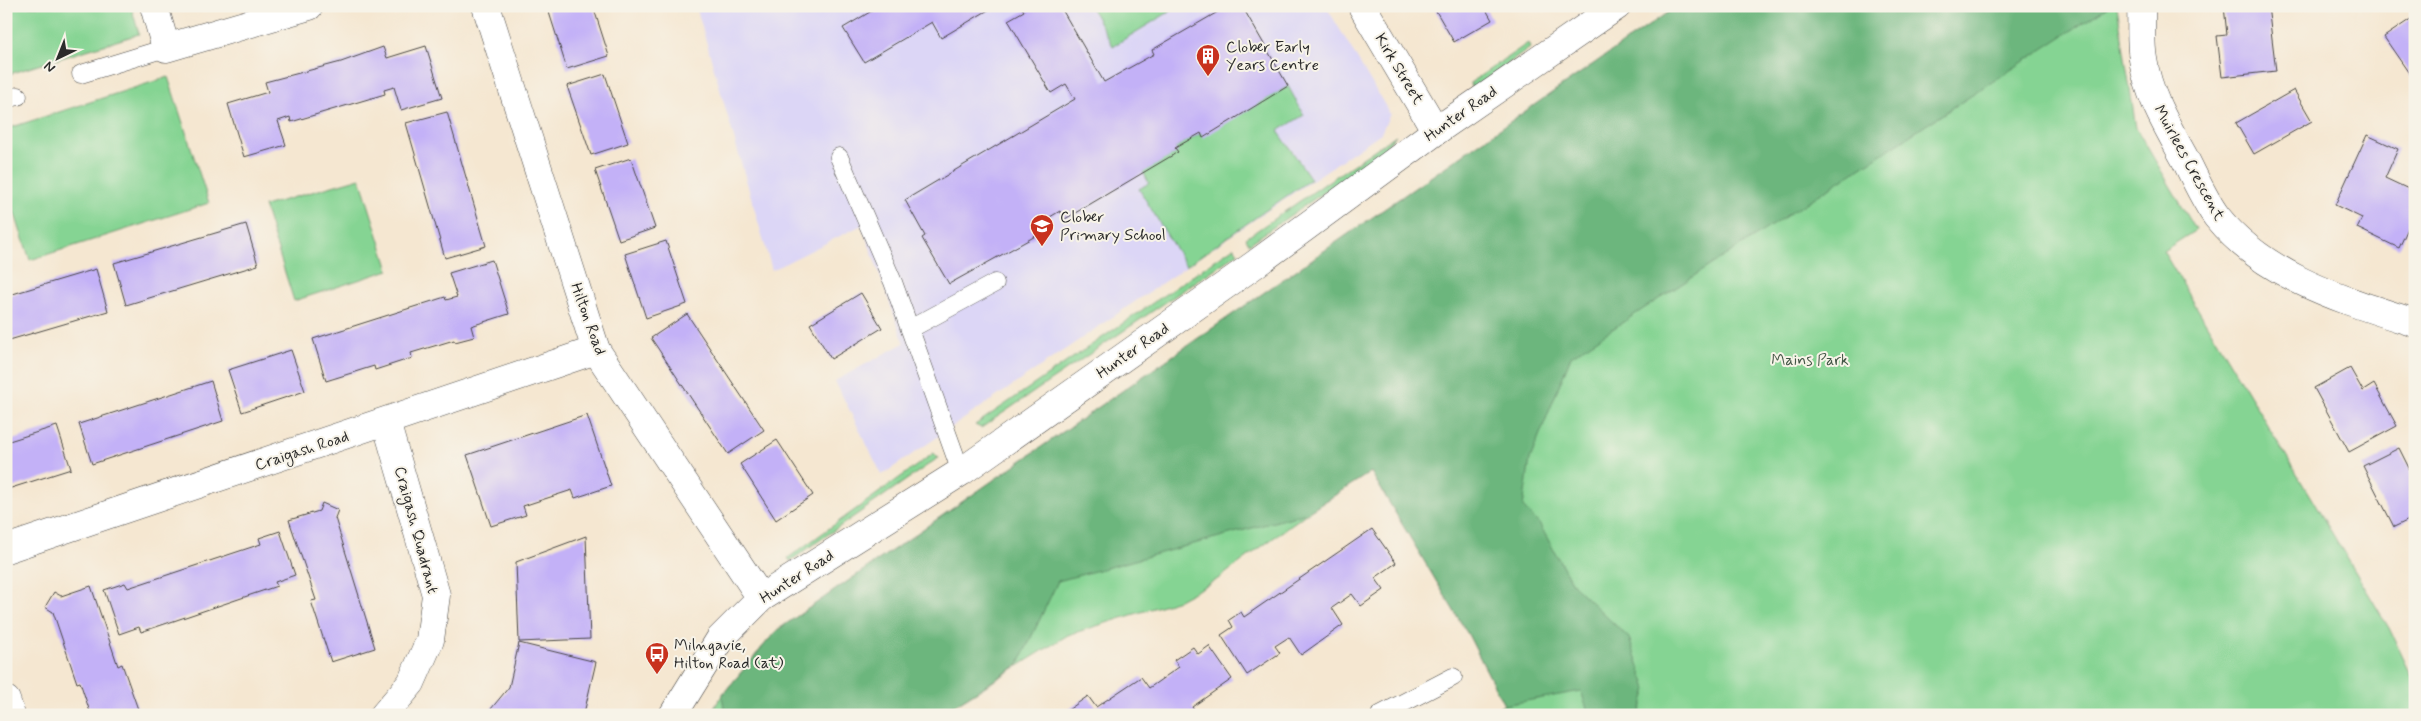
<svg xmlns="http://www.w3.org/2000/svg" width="2421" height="721" viewBox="0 0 2421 721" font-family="Mynerve,sans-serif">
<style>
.built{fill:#dcd6f6}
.green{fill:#85d493;stroke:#58805f}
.forest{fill:#6cb67d;stroke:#4c7054}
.building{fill:#c3b1f7}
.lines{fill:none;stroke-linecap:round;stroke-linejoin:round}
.service-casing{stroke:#494744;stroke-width:19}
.minor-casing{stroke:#494744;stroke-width:29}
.tertiary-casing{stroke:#494744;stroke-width:29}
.service{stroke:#fff;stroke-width:18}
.minor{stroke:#fff;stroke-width:28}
.tertiary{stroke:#fff;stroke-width:28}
.labels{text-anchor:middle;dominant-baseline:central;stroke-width:4;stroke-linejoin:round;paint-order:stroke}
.poi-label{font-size:16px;fill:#2b2b2b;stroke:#f7f3e8;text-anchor:start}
.street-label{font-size:16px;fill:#2b2b2b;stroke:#f7f3e8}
.park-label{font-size:16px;fill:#425545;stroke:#f7f3e8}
</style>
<rect width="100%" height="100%" fill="#f7f3e8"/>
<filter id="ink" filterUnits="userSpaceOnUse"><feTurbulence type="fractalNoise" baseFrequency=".02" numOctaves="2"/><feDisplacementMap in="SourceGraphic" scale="10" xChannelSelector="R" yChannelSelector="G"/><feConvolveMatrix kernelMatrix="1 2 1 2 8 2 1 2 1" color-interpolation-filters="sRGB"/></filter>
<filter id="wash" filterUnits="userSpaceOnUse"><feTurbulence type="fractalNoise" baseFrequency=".0096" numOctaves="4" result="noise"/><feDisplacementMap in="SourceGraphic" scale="20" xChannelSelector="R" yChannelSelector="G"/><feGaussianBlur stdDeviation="1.12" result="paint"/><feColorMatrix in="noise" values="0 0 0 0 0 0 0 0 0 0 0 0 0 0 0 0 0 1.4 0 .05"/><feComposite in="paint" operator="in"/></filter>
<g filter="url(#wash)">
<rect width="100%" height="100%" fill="#f5e7d1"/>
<polygon class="built" points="696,6 1326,6 1390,114 1381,133 882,475 835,381 904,343 862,225 772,270"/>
<g class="green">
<polygon points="6,6 131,6 139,34 6,75"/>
<polygon points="1090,6 1179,6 1113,46"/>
<polygon points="1677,6 2117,6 2136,128 2196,230 2163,251 2389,628 2415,683 2415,715 1498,715 1495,709 1504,705 1469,636 1371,472 1307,513 1218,579 1179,600 1068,635 939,715 710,715 722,695 776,631"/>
<polygon points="1528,43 1530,48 1477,86 1472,87 1470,83"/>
<polygon points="168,77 209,203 30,260 6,187 6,129"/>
<polygon points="1288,86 1304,115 1278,131 1311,179 1186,266 1139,189 1149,183 1143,172 1178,152 1175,148 1201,133 1203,137"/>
<polygon points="1396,135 1381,153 1249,244 1246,238"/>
<polygon points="360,178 389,270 294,301 264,206"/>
<polygon points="1234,247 1238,253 981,428 975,425"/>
<polygon points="934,453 938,458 790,561 788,558"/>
</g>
<polygon class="forest" points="1677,6 2109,6 1571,356 1530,459 1523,507 1540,525 1573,585 1629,638 1647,689 1639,715 1589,715 1581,691 1504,705 1469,636 1371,472 1307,513 1058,581 1018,665 939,715 725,715 722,695 776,631"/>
<g id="blocks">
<g class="building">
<polygon points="547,6 593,6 609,56 567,69"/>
<polygon points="880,6 995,6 941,38 932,22 864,62 843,28"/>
<polygon points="1021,6 1060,6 1104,82 1154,54 1152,50 1228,6 1242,6 1288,86 1203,138 1201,133 1175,148 1178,152 1065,219 1060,211 1045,220 1050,228 949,284 922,238 925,236 905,200 1075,99 1066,84 1051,93 1008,20 1024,11"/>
<polygon points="1433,6 1484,6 1492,20 1454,42"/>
<polygon points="2224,6 2268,6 2276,71 2222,77 2217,36 2227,35"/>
<polygon points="2415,16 2415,82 2384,37"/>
<polygon points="426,46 442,98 401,110 394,87 384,90 385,94 291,122 290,117 278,121 286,145 244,157 228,104 268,92 265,82 341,62 383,47 387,58"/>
<polygon points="605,74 628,143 591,155 567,86"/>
<polygon points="2294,90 2312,121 2254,154 2236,123"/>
<polygon points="447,112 486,246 445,258 406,123"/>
<polygon points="2367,135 2398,149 2385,178 2415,192 2415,213 2399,248 2357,228 2362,218 2335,205"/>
<polygon points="631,158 655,228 619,240 595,170"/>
<polygon points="246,224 258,265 126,305 114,263"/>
<polygon points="666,241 687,304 646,318 625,254"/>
<polygon points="492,260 509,314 471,326 474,337 455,342 454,340 411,353 412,358 375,370 374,366 326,381 313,339 445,297 446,300 457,297 449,273"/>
<polygon points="96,269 108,311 6,341 6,296"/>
<polygon points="861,293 882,328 831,359 810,324"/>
<polygon points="687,314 764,430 728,454 651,338"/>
<polygon points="291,350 305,391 242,412 228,370"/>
<polygon points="2350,368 2363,391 2374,384 2397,426 2349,452 2314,388"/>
<polygon points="211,381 223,421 92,464 79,424"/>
<polygon points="587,415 611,486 575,498 572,490 523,506 526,515 491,526 467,455"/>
<polygon points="57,426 71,469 8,489 6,442"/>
<polygon points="777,440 813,495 776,520 740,464"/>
<polygon points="2399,448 2415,480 2415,517 2394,527 2363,466"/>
<polygon points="322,503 338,510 335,518 375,648 331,662 311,601 316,600 289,520 319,511"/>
<polygon points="1372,529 1396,563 1375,578 1384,590 1361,606 1352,594 1332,608 1343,625 1301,655 1289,637 1275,646 1280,653 1247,675 1221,635 1233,627 1229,620 1241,612 1244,617"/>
<polygon points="280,531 295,575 275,582 277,586 141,632 139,627 119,634 104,590 125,583 128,588 261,544 259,538"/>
<polygon points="586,536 590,639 519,642 516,562"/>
<polygon points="91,586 118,666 122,664 140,715 91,715 80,682 77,683 53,612 45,607 54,592 61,596"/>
<polygon points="519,643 596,662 585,709 580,715 486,715 509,687"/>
<polygon points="1209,646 1232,679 1192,707 1197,715 1061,715 1088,696 1096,707 1141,677 1149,688 1179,667 1174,660 1193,647 1198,654"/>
</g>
</g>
</g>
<g filter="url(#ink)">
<use href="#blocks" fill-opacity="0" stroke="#494744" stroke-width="1"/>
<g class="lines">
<g class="service-casing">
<g id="service">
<polyline points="81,74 166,48"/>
<polyline points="6,99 18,96"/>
<polyline points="839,157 893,282 961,472"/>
<polyline points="910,329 995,283"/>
<polyline points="1380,715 1453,677"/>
</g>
</g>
<g class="minor-casing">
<g id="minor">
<polyline points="154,6 166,48 309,6"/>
<polyline points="486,6 596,350 761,598"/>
<polyline points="1362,6 1436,131"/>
<path d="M2141 6C2142 24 2140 42 2143 59 2148 95 2167 126 2184 157 2194 176 2204 200 2217 217 2266 278 2344 300 2415 323"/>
<polyline points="6,549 596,350"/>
<polyline points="6,700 11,715"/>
<polyline points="384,715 411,683 430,640 436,595 386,422"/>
</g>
</g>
<g class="tertiary-casing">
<polyline id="tertiary" points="673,715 720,639 761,598 961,472 1254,265 1436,131 1617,6"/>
</g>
<use href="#service" class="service"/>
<use href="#minor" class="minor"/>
<use href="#tertiary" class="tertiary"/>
</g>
</g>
<defs>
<g id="building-pin" transform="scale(1.25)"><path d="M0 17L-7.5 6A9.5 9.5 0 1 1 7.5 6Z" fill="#c8321e" stroke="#f7f3e8"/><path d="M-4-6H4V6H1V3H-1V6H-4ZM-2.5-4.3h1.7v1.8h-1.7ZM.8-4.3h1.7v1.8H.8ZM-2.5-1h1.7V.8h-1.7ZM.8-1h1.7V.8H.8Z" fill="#fff"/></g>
<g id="school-pin" transform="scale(1.25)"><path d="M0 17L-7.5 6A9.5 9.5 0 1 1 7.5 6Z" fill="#c8321e" stroke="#f7f3e8"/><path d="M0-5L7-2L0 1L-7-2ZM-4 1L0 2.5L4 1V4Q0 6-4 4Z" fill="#fff"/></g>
<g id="bus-pin" transform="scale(1.25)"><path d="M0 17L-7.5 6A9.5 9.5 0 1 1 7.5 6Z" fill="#c8321e" stroke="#f7f3e8"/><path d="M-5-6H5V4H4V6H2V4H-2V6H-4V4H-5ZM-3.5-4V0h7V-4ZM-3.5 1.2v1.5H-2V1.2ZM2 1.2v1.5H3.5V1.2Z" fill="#fff"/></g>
</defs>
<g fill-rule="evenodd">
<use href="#building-pin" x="1208" y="56"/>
<use href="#school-pin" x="1042" y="226"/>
<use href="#bus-pin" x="657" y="654"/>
</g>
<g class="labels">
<g class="poi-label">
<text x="1226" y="47">Clober Early<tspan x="1226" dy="18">Years Centre</tspan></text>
<text x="1060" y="217">Clober<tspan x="1060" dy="18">Primary School</tspan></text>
<text x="674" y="645">Milngavie,<tspan x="674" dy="18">Hilton Road (at)</tspan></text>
</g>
<g class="street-label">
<text transform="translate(1399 69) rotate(59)">Kirk Street</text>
<text transform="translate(1461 114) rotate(-35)">Hunter Road</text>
<text transform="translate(2189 163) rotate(61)">Muirlees Crescent</text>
<text transform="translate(588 319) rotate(70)">Hilton Road</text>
<text transform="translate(1133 351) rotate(-35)">Hunter Road</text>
<text transform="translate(302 451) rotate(-18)">Craigash Road</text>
<text transform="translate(416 530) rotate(75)">Craigash Quadrant</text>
<text transform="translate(797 577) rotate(-33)">Hunter Road</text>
</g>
<g class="park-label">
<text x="1810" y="360">Mains Park</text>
</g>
</g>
<rect width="2421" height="721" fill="none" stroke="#f7f3e8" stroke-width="25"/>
<g transform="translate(58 58) rotate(223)" stroke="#f7f3e8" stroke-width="4" paint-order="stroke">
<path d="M0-4L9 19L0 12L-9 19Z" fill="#2b2b2b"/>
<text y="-8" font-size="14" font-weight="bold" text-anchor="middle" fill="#2b2b2b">N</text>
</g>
</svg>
